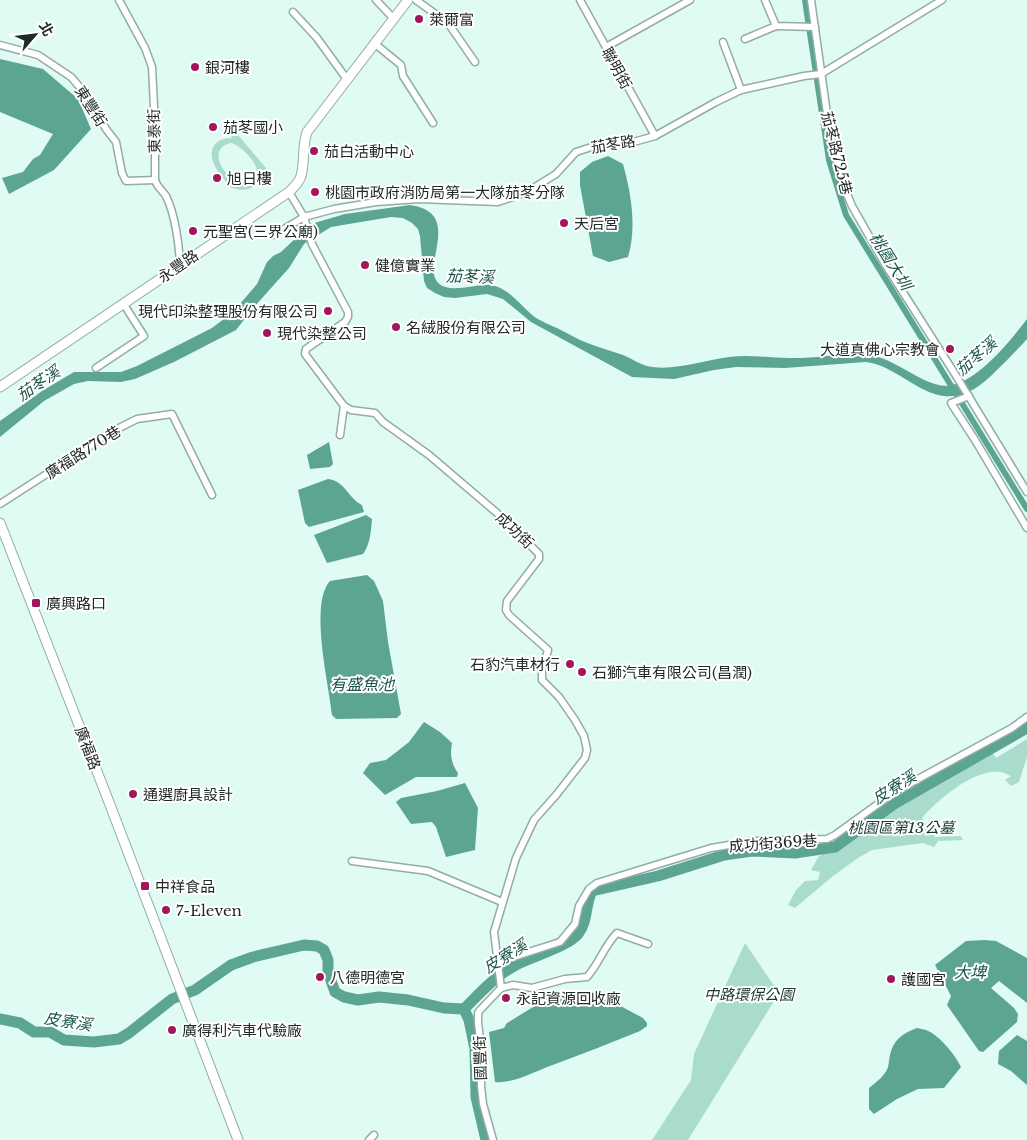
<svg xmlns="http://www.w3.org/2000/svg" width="1027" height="1140" viewBox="0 0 1027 1140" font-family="'Libre Baskerville','Noto Sans TC',serif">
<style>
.green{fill:#aadcce;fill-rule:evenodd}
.water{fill:#5da593}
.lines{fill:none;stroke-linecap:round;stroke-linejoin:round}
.canal{stroke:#5da593;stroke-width:6}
.river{stroke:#5da593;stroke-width:11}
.street-casing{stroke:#93aca5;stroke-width:9}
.secondary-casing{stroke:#93aca5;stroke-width:11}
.street{stroke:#fff;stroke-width:6}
.secondary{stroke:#fff;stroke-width:9}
.poi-dot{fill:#a2165e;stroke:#fff;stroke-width:2}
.labels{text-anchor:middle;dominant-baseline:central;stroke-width:4;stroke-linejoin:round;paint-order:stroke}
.poi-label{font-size:15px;fill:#202a27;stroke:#fff;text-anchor:start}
.street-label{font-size:15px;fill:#202a27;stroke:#fff}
.park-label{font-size:15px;font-style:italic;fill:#163931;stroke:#fff}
.water-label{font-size:16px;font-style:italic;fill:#1a5649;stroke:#fff}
</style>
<rect width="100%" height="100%" fill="#e0fbf3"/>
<g class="green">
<path d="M233 129 271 174 267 177 263 173C259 189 244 193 230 187 222 176 203 158 216 143 221 139 226 138 232 138L229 133ZM231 143C238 144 254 159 256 167 258 173 256 178 252 182 232 192 201 149 231 143Z"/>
<path d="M1027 739V757L1019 782 1011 786 1005 780 1011 776C1008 775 1004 772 1000 772 973 769 938 800 922 818L935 837 961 836 963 840 938 841 934 847 923 843 872 850 858 858 833 876 795 908 788 905 796 890 805 881 818 880 820 872 811 870 819 856 837 849 896 805 981 757 992 752 996 758Z"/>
<polygon points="745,943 779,993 688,1140 652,1140 691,1080 694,1054"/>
</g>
<g class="water">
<polygon points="0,59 43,69 78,99 91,129 54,170 9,194 2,178 23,172 33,159 40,155 53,134 0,112"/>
<path d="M608 156 623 164C631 193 637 227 628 257L609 262 593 256 580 185V172L592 162Z"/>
<path d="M410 205C472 214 406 281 450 288 466 290 482 281 498 287 513 293 524 309 536 318 543 322 550 325 557 328 565 332 572 336 580 340 594 346 609 350 623 355 631 358 639 364 647 366 672 372 704 360 729 357 749 354 769 358 789 358 815 359 842 352 868 355 896 357 927 391 952 385 980 379 1010 341 1027 319V339C1018 349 1008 359 998 369 973 395 951 406 917 386 901 377 884 364 866 362L785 368 736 367 714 370 674 379 632 377 531 322 503 299 487 294 455 298 444 297 435 293 427 288 424 281 420 236 418 229 412 223 403 218 391 217 331 227 304 244 289 268 255 306 236 330 174 362 135 379 121 382 88 381 74 384 44 401 0 437V421L42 391 74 372H121L137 366 212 328 233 312 257 284 267 262 273 256 281 252 311 224 345 214Z"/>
<polygon points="329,442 333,464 330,467 310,469 307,455"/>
<path d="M328 479C344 480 349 499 362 505L364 512 309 527 305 523 298 490Z"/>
<path d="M366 515 372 519C371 532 370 544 363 554L327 563 314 535Z"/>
<path d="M367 575 374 581 383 601 388 642 401 714 397 718 336 719 332 715C329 684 309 604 330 581Z"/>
<path d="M424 722 440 732 452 743C450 755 451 763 458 773L457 777H416L385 795 363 773 370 763 386 760 409 742Z"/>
<polygon points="465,783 478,808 475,850 446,857 436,827 432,822 411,824 396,802 401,798 437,791"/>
<polygon points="985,940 996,941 1027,958 1027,1003 999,981 991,988 1014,1008 1018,1014 1017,1022 983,1052 979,1051 947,1005 951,996 935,965 966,941"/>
<path d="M556 993 580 999 592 996 613 1002 643 1018 647 1023V1026L640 1031C610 1043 580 1055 550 1066 534 1072 512 1084 495 1082L489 1032 504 1028 507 1023Z"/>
<path d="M917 1028C920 1029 925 1029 928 1031 940 1036 956 1056 961 1067L944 1088 918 1089 897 1099 874 1114 869 1109V1088C876 1082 885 1076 888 1067 889 1063 889 1059 890 1055 893 1040 903 1033 917 1028Z"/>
<polygon points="1017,1035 1027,1041 1027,1085 1011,1071 998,1064 999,1051"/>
</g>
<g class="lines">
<polyline class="canal" points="805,0 829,160 846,215 1027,509"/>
<g class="river">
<path d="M464 1009C480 993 496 975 516 965 531 957 569 946 578 934 588 922 585 904 592 891L658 876 724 855 752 851 795 853 835 847 894 804 1027 728"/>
<polyline points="464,1009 469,1020 475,1049 476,1097 486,1140"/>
<polyline points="0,1019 20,1023 34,1032 50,1032 64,1040 94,1042 119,1039 129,1033 172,999 195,990 231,965 253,957 304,945 317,946 324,950 328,960 328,972 335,992 344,997 358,1000 379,997 408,1000 444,1008 464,1009"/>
</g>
<g class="street-casing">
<g id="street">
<path d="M119 0 145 48 152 67 155 126V180C157 187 162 190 166 196 175 214 179 244 180 264"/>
<polyline points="376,0 393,18"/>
<polyline points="416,0 448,23 475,62"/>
<polyline points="580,0 655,136"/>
<polyline points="765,0 776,26 815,27"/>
<polyline points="811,0 830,135 844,187 852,206 885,264 955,374 1027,492"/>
<polyline points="293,12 317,38 346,78"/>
<polyline points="745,39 776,26"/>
<polyline points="723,42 741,90"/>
<polyline points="374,43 401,65 403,76 433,123"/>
<polyline points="0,45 38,55 71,77 84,92 106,129 116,142 122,173 126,181 155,180"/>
<polyline points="606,47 690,0"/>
<polyline points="289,192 304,217 312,244 348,312 348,317 345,322 306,349 305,354 344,406 351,410 375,413 383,422 429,455 504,519 539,554 539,559 507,601 506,610 509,615 548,650 542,671 542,680 559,697 575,720 584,736 587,750 585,758 557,794 534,820 516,858 494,932 501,988 480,1010 478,1013 478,1023 481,1046 481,1086 483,1104 493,1140"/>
<polyline points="274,235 304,217 334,209 376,202 419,199 498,202 527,192 556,174 576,152 604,143 637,141 655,136 716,102 741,90 804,76 821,74 942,0"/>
<polyline points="96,368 144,336 123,303"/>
<polyline points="969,396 951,403 975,440 1027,528"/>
<polyline points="340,435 344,406"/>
<polyline points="0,504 115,430 137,419 172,414 212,495"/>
<polyline points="352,861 428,871 502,902"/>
<polyline points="498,962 560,942 575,924 579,906 589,889 597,883 711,848 753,841 827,839 835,835 896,791 1012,728 1027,717"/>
<path d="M501 988 513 985 532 988 565 979 587 977C599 964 604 946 617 933L648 944"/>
<polyline points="369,1140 374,1135"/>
</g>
</g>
<g class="secondary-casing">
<g id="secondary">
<path d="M0 387 289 192C294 187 299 183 301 176 305 162 302 146 307 132L408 0"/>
<polyline points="0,523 107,797 238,1140"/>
</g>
</g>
<use href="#street" class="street"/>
<use href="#secondary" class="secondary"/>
</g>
<g class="poi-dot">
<circle cx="419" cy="19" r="5"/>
<circle cx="195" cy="67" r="5"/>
<circle cx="213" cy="127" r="5"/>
<circle cx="314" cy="151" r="5"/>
<circle cx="217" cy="178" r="5"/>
<circle cx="315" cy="192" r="5"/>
<circle cx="564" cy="223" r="5"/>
<circle cx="193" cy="231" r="5"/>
<circle cx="365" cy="265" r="5"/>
<circle cx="328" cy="311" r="5"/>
<circle cx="396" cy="327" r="5"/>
<circle cx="267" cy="333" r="5"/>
<circle cx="950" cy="349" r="5"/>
<rect x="31" y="598" width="10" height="10" rx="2.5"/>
<circle cx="570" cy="664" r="5"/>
<circle cx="582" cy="672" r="5"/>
<circle cx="133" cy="794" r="5"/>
<rect x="140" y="881" width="10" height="10" rx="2.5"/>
<circle cx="166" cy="910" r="5"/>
<circle cx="320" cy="977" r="5"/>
<circle cx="891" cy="979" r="5"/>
<circle cx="506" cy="998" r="5"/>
<circle cx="172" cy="1030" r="5"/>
</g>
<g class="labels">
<g class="poi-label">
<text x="429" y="19">萊爾富</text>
<text x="205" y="67">銀河樓</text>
<text x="223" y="127">茄苳國小</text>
<text x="324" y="151">茄白活動中心</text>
<text x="227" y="178">旭日樓</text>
<text x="325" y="192">桃園市政府消防局第一大隊茄苳分隊</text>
<text x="574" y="223">天后宮</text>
<text x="203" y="231">元聖宮(三界公廟)</text>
<text x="375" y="265">健億實業</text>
<text x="318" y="311" text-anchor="end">現代印染整理股份有限公司</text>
<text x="406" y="327">名絨股份有限公司</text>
<text x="277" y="333">現代染整公司</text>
<text x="940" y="349" text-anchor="end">大道真佛心宗教會</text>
<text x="46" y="603">廣興路口</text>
<text x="560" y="664" text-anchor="end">石豹汽車材行</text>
<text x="592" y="672">石獅汽車有限公司(昌潤)</text>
<text x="143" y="794">通選廚具設計</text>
<text x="155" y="886">中祥食品</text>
<text x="176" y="910">7-Eleven</text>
<text x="330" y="977">八德明德宮</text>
<text x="901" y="979">護國宮</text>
<text x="516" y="998">永記資源回收廠</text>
<text x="182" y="1030">廣得利汽車代驗廠</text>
</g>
<g class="street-label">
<text transform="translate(617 68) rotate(61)">聯明街</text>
<text transform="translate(91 106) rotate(57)">東豐街</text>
<text transform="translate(154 131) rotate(-91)">東泰街</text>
<text transform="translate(613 144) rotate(-9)">茄苳路</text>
<text transform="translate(837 153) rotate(76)">茄苳路725巷</text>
<text transform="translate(178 266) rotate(-34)">永豐路</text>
<text transform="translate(83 452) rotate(-32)">廣福路770巷</text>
<text transform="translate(515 530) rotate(43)">成功街</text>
<text transform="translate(88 748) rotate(69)">廣福路</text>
<text transform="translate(773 843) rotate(-4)">成功街369巷</text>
<text transform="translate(480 1058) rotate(-92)">國豐街</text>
</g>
<g class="park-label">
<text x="901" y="827">桃園區第13公墓</text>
<text x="749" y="994">中路環保公園</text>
</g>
<g class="water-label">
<text transform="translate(891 261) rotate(58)">桃園大圳</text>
<text transform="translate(470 276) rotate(2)">茄苳溪</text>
<text transform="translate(976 356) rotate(-41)">茄苳溪</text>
<text transform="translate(38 383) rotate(-34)">茄苳溪</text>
<text x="362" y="684">有盛魚池</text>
<text transform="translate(894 787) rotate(-32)">皮寮溪</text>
<text transform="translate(505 956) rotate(-32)">皮寮溪</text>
<text x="970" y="972">大埤</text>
<text transform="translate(68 1021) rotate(9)">皮寮溪</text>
</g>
</g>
<g transform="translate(35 35) rotate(62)" stroke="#ffffff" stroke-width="4" paint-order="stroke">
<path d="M0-4L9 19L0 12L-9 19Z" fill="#202a27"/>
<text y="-8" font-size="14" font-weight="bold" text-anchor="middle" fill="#202a27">北</text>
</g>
</svg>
